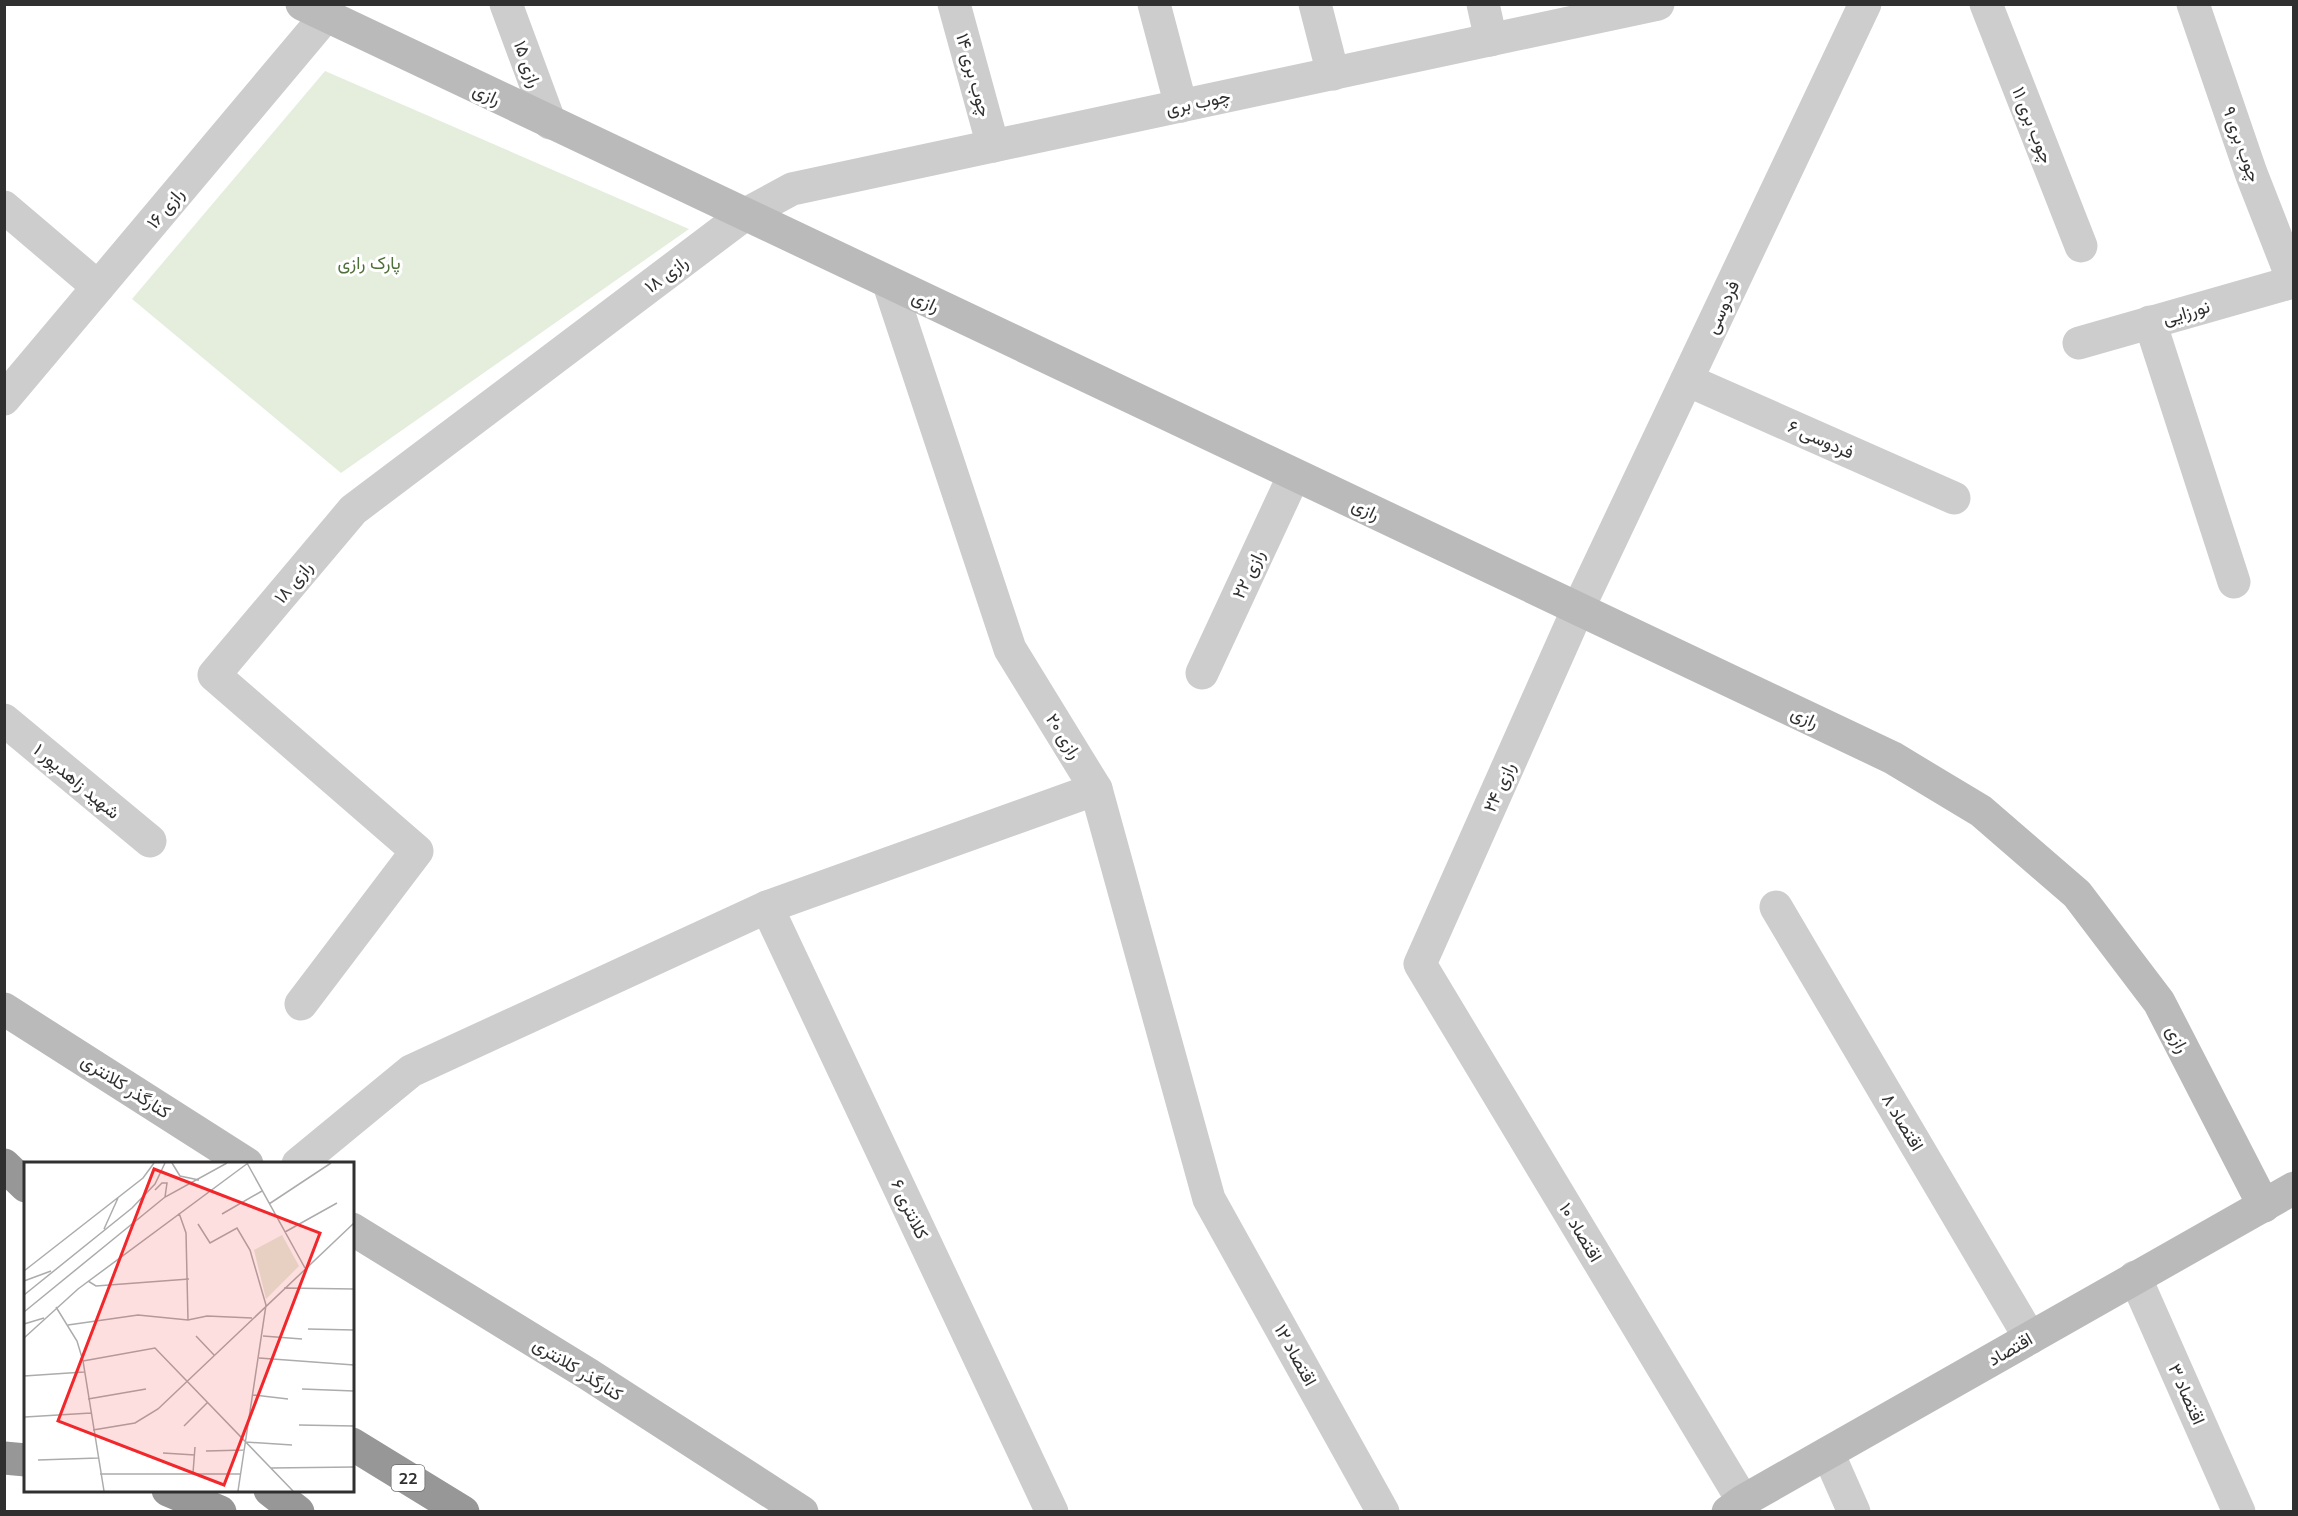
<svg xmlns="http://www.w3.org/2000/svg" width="2298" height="1516" viewBox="0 0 2298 1516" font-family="Mulish,Vazirmatn,sans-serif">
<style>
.green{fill:#e5eedd}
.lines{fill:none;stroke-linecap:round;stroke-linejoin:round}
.street{stroke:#cdcdcd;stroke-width:33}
.secondary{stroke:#bababa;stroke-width:33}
.highway{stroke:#979797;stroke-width:33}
.labels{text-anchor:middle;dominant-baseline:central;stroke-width:6;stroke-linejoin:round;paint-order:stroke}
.shield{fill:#fff;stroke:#6e6e6e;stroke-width:1.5}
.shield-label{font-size:16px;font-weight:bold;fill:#303030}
.street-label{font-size:18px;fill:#303030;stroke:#fff}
.park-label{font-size:18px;fill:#507039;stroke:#fff}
.inset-road{fill:none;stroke:#acacac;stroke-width:1.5}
.view{fill:#f2272b;fill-opacity:0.15;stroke:#f2272b;stroke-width:3}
.inset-edge{fill:none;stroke:#303030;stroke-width:3}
</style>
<rect width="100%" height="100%" fill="#fff"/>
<polygon class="green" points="325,71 689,229 341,473 132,299"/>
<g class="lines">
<g class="street">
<polyline points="506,4 550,123"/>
<polyline points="954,4 993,146"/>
<polyline points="1154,4 1181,106"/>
<polyline points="1315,4 1333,74"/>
<polyline points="1483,4 1491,40"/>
<polyline points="1986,4 2081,246"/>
<polyline points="2193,4 2251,173 2294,283"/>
<polyline points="4,207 98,287"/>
<polyline points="889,284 1010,649 1096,789 1209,1199 1383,1512"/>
<polyline points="2150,322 2234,582"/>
<polyline points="2079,343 2293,282"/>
<polyline points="1687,380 1954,498"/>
<polyline points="4,399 325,17"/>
<polyline points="1202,673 1294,475"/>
<polyline points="4,720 150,841"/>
<polyline points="767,907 1052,1512"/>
<polyline points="1776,907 2030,1338"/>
<polyline points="301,1004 417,851 214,675 353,510 744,215 792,189 1658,4"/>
<polyline points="298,1164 411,1071 767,907 1096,789"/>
<polyline points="2135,1277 2239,1512"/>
<polyline points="1828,1453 1854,1512"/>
<polyline points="1743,1501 1420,964 1578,609 1865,4"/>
</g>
<g class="secondary">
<polyline points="302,4 1893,758 1981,811 2077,894 2159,1002 2264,1206"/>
<polyline points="4,1009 247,1164"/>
<polyline points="352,1229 588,1374 802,1512"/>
<polyline points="1728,1512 1743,1501 2294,1188"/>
</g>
<g class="highway">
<polyline points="4,1165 26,1186"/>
<polyline points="352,1444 463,1512"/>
<polyline points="4,1458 26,1460"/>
<polyline points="168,1490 220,1512"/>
<polyline points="270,1490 298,1512"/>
</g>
</g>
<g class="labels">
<rect class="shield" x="391.5" y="1465" width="33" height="26" rx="4.5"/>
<g class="shield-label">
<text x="408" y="1478">22</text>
</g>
<g class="street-label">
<text transform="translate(528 64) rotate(70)">۱۵ رازی</text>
<text transform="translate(974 75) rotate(74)">۱۴ چوب بری</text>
<text transform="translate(487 94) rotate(25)">رازی</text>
<text transform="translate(1198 102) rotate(-12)">چوب بری</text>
<text transform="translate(2033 125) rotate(68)">۱۱ چوب بری</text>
<text transform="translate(2242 144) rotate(70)">۹ چوب بری</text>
<text transform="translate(165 208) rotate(-50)">رازی ۱۶</text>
<text transform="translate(666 274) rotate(-37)">رازی ۱۸</text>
<text transform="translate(926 301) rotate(25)">رازی</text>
<text transform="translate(1722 307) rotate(-65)">فردوسی</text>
<text transform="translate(2186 312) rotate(-16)">نورزایی</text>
<text transform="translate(1821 439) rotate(24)">فردوسی ۶</text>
<text transform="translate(1366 509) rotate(25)">رازی</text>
<text transform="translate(1248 574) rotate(-65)">رازی ۲۲</text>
<text transform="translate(293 582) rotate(-50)">رازی ۱۸</text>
<text transform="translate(1805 717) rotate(25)">رازی</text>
<text transform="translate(1064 736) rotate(58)">رازی ۲۰</text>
<text transform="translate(77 781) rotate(40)">۱ شهید زاهدپور</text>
<text transform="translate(1499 787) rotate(-66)">رازی ۲۴</text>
<text transform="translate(2178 1039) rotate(63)">رازی</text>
<text transform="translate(126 1086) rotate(33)">کنارگذر کلانتری</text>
<text transform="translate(1903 1122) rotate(59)">۸ اقتصاد</text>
<text transform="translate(910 1209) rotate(65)">کلانتری ۶</text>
<text transform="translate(1581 1232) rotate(59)">۱۰ اقتصاد</text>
<text transform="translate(2010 1349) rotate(-30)">اقتصاد</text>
<text transform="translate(1296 1355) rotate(61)">۱۲ اقتصاد</text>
<text transform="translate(578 1369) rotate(32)">کنارگذر کلانتری</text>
<text transform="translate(2187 1394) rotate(66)">۳ اقتصاد</text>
</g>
<g class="park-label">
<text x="369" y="262">پارک رازی</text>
</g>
</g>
<g transform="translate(24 1162)">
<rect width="330" height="330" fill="#fff"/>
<path d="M258 73 275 104 242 137 230 88Z" fill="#e5eedd"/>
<path class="inset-road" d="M148 1 156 14 175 18M223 1 281 106M131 28 138 21H143L141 35M245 42 307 1M155 51 162 71 164 158M198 52 238 29M174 62 186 81 213 66 226 88 242 143 214 329M80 67 94 36M261 70 313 41M0 109 119 16 130 1M0 119 27 109M64 119 72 124 165 117M260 126 330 127M0 133 108 46 131 22 141 1M32 145 53 179 59 199 80 329M0 150 141 35 203 1M0 162 20 156M44 163 114 153 164 158 183 154 228 156M284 167 330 168M172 174 190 193M239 174 278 177M0 176 54 127 224 1M235 196 330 203M59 199 131 186 269 329M0 214 60 210M278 227 330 229M229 233 264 237M64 237 122 227M1 255 67 251M275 263 330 264M160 264 184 240M69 268 111 261 134 247 330 61M222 280 268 283M182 289 221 288M139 291 171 293M14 298 74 296M247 306 330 305M169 311 171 285M76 312H217"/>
<path class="view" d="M130 7 296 71 200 323 34 259Z"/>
<rect width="330" height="330" class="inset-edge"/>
</g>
<rect width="2298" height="1516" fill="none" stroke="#303030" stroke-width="12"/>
</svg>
